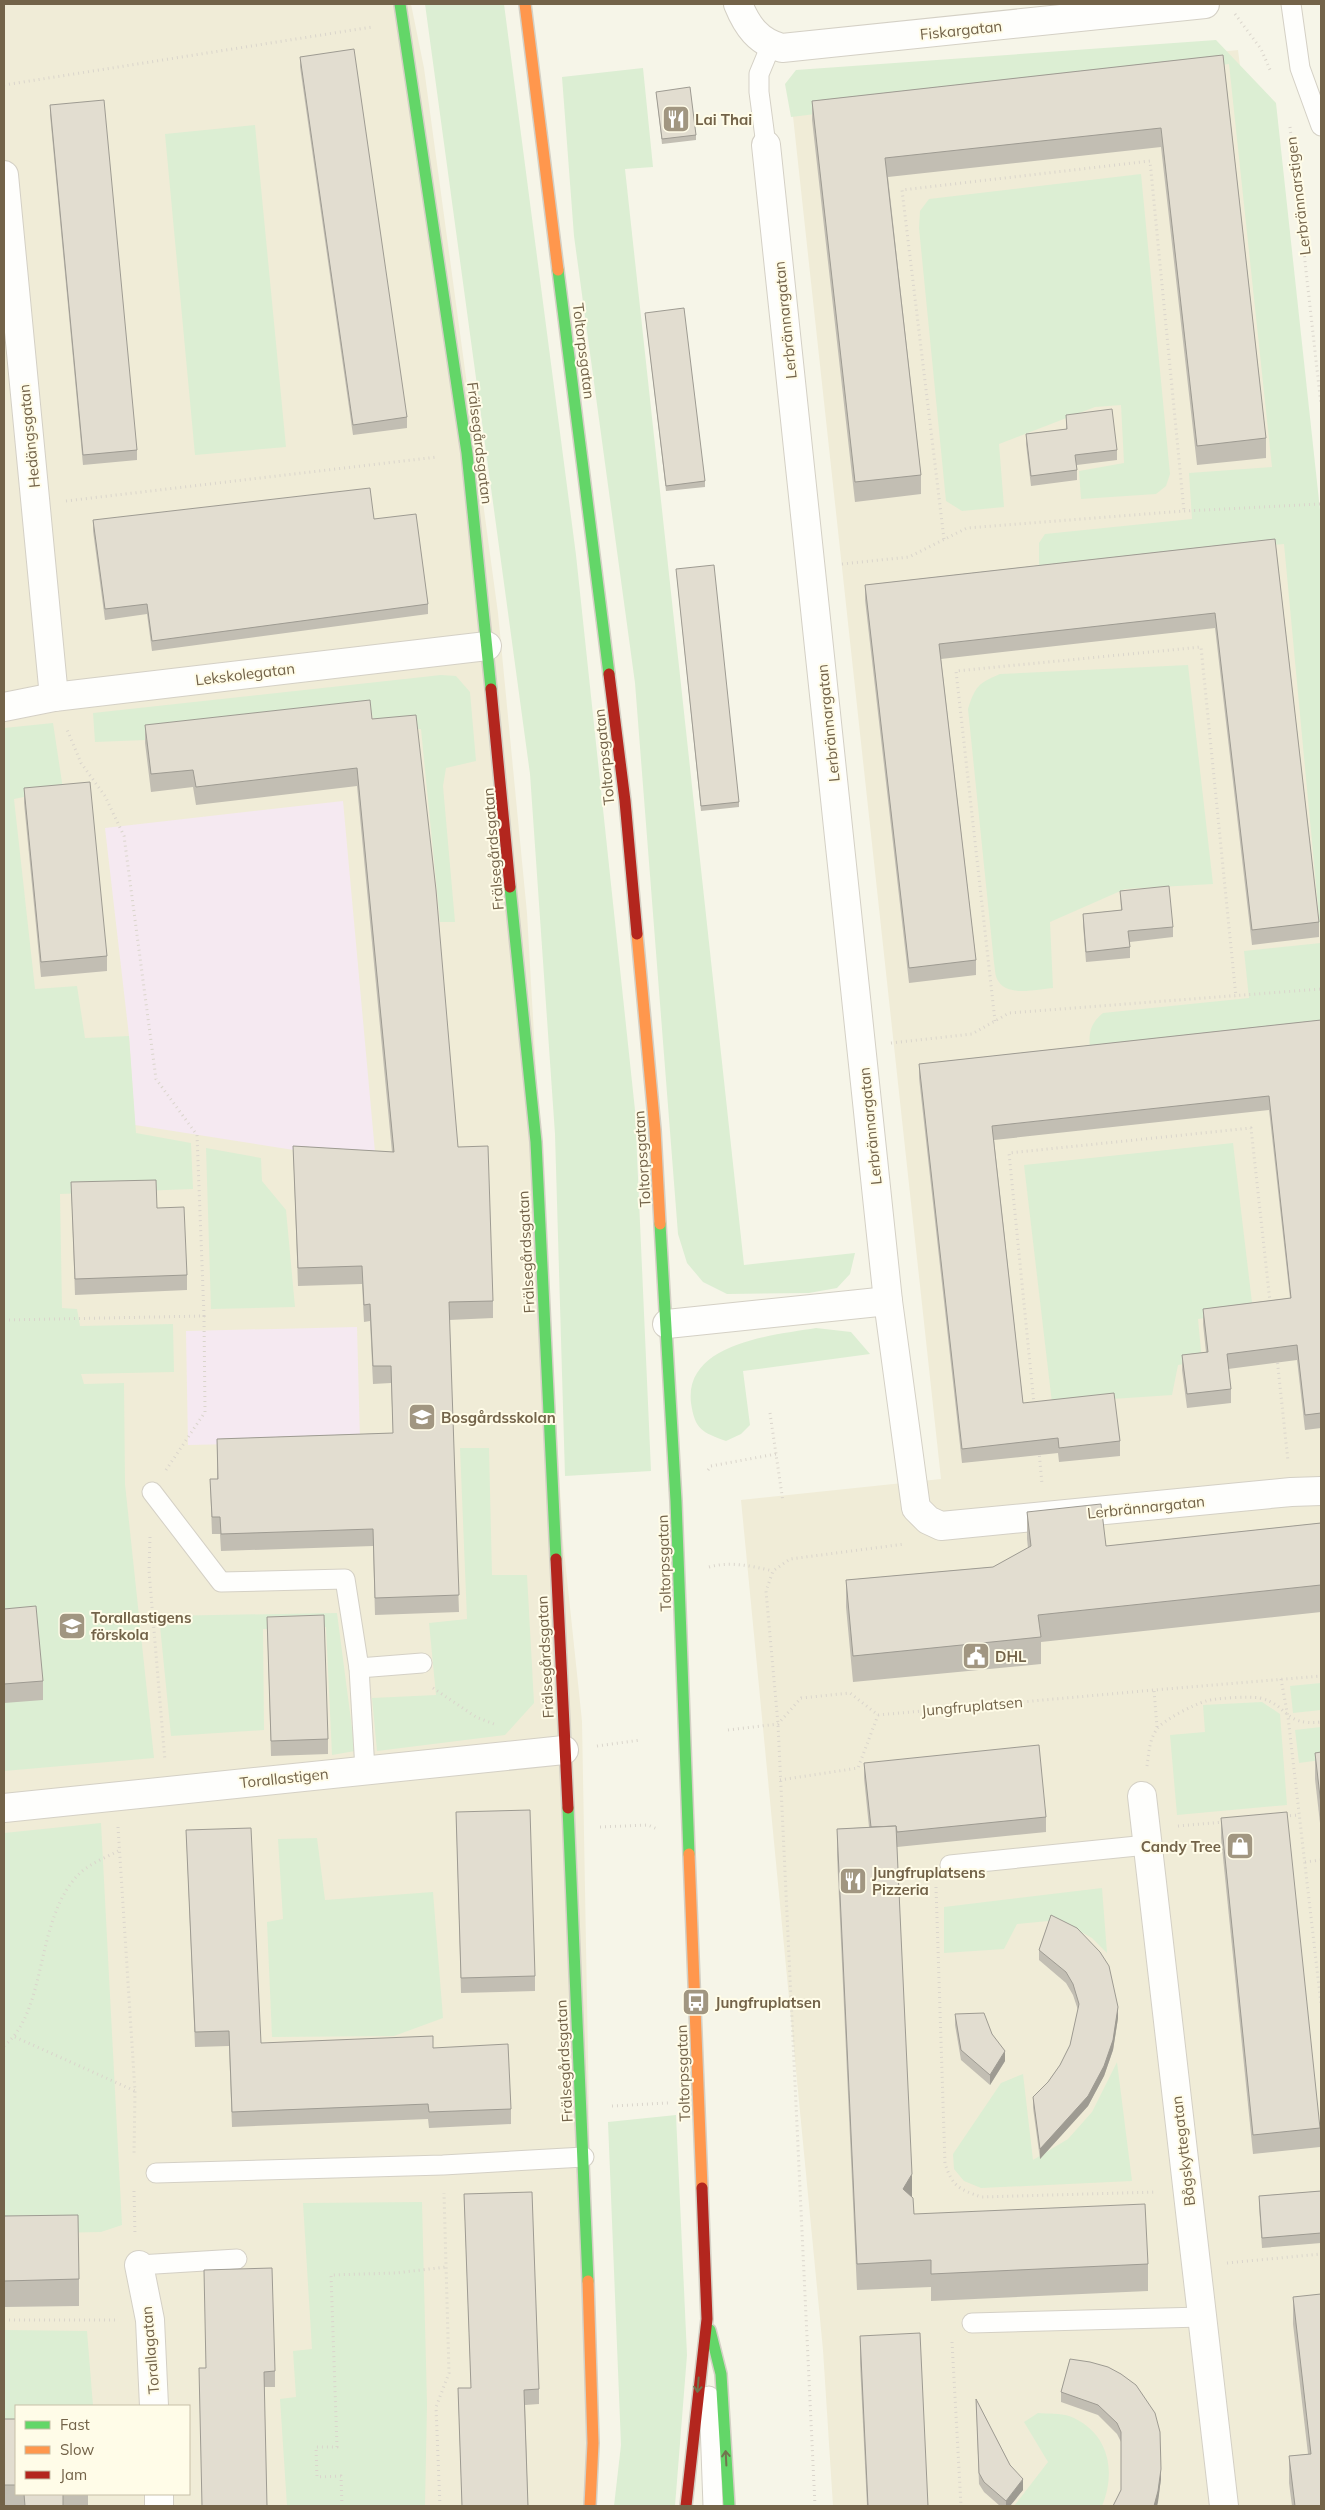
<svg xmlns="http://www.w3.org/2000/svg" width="1325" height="2510" viewBox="0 0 1325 2510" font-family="Mulish,sans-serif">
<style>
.residential{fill:#f0ecd7;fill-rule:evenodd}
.education{fill:#f5e9f1}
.green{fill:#dceed3}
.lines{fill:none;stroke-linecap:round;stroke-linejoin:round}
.lane-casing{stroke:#d4d0c5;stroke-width:21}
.street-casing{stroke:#d4d0c5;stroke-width:30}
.fast-casing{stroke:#d4d0c5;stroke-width:14}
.slow-casing{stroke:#d4d0c5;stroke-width:14}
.jam-casing{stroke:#d4d0c5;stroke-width:14}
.path{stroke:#dad5cc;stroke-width:3;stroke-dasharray:1 4;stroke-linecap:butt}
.lane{stroke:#fefefc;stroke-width:19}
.street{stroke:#fefefc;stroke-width:28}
.fast{stroke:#63d668;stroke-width:11}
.slow{stroke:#ff974d;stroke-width:11}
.jam{stroke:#b3261e;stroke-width:11}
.wall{fill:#c2beb3}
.shaded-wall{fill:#9e9b92}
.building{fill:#e2ddd0;stroke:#9e9b92}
.oneway{stroke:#71744e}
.labels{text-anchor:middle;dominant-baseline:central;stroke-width:4;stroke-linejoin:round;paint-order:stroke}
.street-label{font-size:15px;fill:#736349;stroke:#fffce8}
.poi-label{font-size:15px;font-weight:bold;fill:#736349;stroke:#fffce8;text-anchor:start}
</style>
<rect width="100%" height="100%" fill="#f6f5e8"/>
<g class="residential">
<path d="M4 4H411L424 68 498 613 527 913 563 1541 582 1721 596 2506H4ZM16 2406H189V2494H16Z"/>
<polygon points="1238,50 1321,712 1321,2506 833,2506 823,2350 741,1500 941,1479 791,98"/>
</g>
<g class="education">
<polygon points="343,801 376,1163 135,1125 129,1036 105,828"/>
<polygon points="357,1327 360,1441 188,1445 186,1331"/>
</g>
<g class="green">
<polygon points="425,4 504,4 576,555 635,1110 651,1471 565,1476 555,1134 530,774"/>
<polygon points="1216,40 1276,103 1321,519 1321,938 1284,544 1039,567 1039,543 1045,534 1192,519 1189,473 1272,467 1229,64 791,117 785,84 796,70"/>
<polygon points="643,68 653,167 625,169 744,1265 855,1253 850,1274 837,1288 809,1293 727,1294 703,1282 687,1263 678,1234 635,683 574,236 562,77"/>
<polygon points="255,125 286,447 195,455 165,134"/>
<polygon points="1141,174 1170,474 1166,486 1156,494 1081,499 1079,471 1124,463 1121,405 1095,407 999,444 1004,507 962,511 946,501 919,228 920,211 929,199"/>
<path d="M1188 665 1213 884 1125 889 1050 922 1053 988C1037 989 1006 998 997 979 995 975 995 968 994 963L968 709C975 687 978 683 1000 674Z"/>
<polygon points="441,675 456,676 470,692 476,761 446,768 443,786 455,922 440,922 421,729 375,733 372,713 146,740 95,742 93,713"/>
<polygon points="53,723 63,789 14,799 35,989 77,986 85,1038 129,1036 136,1133 191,1143 193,1189 60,1194 62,1308 77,1309 80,1326 173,1324 174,1372 81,1374 84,1384 124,1383 125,1484 154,1758 4,1771 4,728"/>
<path d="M1321 943V1028L1090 1053C1089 1036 1088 1025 1103 1013L1249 998 1244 951Z"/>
<polygon points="1233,1143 1253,1311 1198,1319 1202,1361 1178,1365 1172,1395 1052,1403 1024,1165"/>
<polygon points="206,1148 261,1158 262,1181 286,1210 295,1307 211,1309"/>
<path d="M816 1328 851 1332 870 1354 743 1371 750 1425 741 1434 726 1441C702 1432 695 1430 691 1403 684 1342 775 1335 816 1328Z"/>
<polygon points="460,1448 489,1448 492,1575 527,1575 534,1703 505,1735 377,1751 372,1698 436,1695 429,1623 467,1619"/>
<polygon points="337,1613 355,1751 332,1755 326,1627 263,1629 264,1730 171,1736 159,1616"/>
<polygon points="1321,1683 1321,1710 1293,1713 1290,1686"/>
<polygon points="1262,1702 1280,1714 1287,1805 1177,1815 1170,1735 1205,1732 1203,1705"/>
<polygon points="1321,1727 1321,1760 1299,1763 1295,1730"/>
<polygon points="101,1823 122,2225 101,2232 4,2234 4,1833"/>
<polygon points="317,1838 325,1900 433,1892 443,2018 394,2036 272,2037 267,1922 283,1919 278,1839"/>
<polygon points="1102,1888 1107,1953 1092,1938 1059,1920 1017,1924 1004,1949 944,1953 944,1907"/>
<polygon points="1117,2062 1132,2181 981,2188 964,2181 954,2169 953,2154 1001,2083 1023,2074 1033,2160 1068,2139 1092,2112"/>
<polygon points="676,2115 687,2355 675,2506 614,2506 621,2445 608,2122"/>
<polygon points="422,2202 427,2404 425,2506 287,2506 280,2399 296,2397 293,2351 312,2349 303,2203"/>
<polygon points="4,2330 87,2331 93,2406 16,2406 16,2436 4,2436"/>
<path d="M1038 2413C1048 2414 1060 2413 1069 2416 1108 2431 1117 2470 1102 2506H1014L1048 2462 1024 2422Z"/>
</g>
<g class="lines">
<g class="lane-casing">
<g id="lane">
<polyline points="1291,4 1300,68 1321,126"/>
<polyline points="766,145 759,92 759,74 771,45"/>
<polyline points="152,1492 221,1582 345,1579 359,1668 422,1663"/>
<polyline points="359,1668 365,1770"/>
<polyline points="950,1865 1147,1845"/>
<polyline points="156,2173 443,2165 584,2157"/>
<polyline points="139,2265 237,2259"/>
<polyline points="972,2323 1202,2317"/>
<polyline points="709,2396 713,2506"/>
</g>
</g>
<g class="street-casing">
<g id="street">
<path d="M738 4C747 26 758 42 782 48L1205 4"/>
<polyline points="766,145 888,1301 916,1508 928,1520 941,1526 1291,1492 1321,1491"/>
<polyline points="4,175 54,697"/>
<polyline points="4,707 54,697 487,646"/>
<polyline points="667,1324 888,1301"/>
<polyline points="1142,1796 1224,2506"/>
<polyline points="4,1808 564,1750"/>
<polyline points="139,2265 150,2320 154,2406"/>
<polyline points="159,2494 159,2506"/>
</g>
</g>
<g class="fast-casing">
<g id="fast">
<polyline points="400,4 467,453 491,689"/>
<polyline points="558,270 609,674"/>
<polyline points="510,887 536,1142 556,1559"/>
<polyline points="660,1224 676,1501 689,1854"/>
<polyline points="568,1808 588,2281"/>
<polyline points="710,2330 721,2374 729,2506"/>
</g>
</g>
<g class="slow-casing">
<g id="slow">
<polyline points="525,4 558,270"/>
<polyline points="637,934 655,1130 660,1224"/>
<polyline points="689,1854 702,2188"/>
<polyline points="588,2281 593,2443 590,2506"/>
</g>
</g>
<g class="jam-casing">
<g id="jam">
<polyline points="609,674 625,801 637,934"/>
<polyline points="491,689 510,887"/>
<polyline points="556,1559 568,1808"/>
<polyline points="686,2506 707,2319 702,2188"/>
</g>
</g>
<g class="path">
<polyline points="1235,14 1261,49 1271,72"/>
<polyline points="4,85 372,27"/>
<polyline points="1290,127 1321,405"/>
<polyline points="66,501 437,457"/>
<polyline points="944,539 902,190 1150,161 1184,511"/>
<polyline points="842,564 909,557 967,528 1184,511 1321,504"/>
<polyline points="995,1021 956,671 1201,647 1236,997"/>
<polyline points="891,1043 972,1034 1009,1013 1321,989"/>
<polyline points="4,1320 204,1316 197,1135 156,1079 124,836 105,796 81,763 66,727"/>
<polyline points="1277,1358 1288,1461"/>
<polyline points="1034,1404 1009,1153 1251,1128 1270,1302"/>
<polyline points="770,1413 783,1502"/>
<polyline points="1039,1451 1042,1484"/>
<polyline points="166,1470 205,1412 204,1316"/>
<polyline points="708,1470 711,1466 776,1454"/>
<polyline points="150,1537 149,1571 165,1761"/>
<path d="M709 1567C731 1561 751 1566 773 1571"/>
<polyline points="1281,1679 1288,1717 1321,2004"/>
<polyline points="433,1688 476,1717 494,1724"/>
<polyline points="1157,1727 1154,1690 1321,1676"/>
<polyline points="728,1730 778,1724 801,1698 850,1693 878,1715 1154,1690"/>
<polyline points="597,1746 641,1740"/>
<path d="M1147 1766C1149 1753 1149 1740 1157 1729 1163 1720 1195 1704 1206 1701 1216 1698 1250 1696 1260 1698 1289 1705 1283 1726 1321 1722"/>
<polyline points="780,1780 858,1768 878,1715"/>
<polyline points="1285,1816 1300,1815"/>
<polyline points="1178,1826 1224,1822"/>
<polyline points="118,1827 135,2091 134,2155"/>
<polyline points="600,1827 648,1825 657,1829"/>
<polyline points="1305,1862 1321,1860"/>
<path d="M936 1887 945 2164C953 2187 959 2189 981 2197L1157 2192"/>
<polyline points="15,2037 135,2091"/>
<path d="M4 2046C49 2009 34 1918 80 1873 91 1863 107 1857 120 1850"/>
<polyline points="612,2106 668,2103"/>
<polyline points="134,2191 135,2235"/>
<polyline points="1227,2263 1321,2254"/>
<polyline points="4,2320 118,2320"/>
<polyline points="952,2342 961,2506"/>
<polyline points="342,2506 341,2476 317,2477 316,2447 337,2447 331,2275 396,2273 446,2267"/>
<polyline points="440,2506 436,2407 449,2373 444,2193"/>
<polyline points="815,2506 778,1724 766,1591 773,1571 790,1559 905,1544"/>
</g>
<use href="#lane" class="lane"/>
<use href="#street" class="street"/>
<use href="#fast" class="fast"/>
<use href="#slow" class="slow"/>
<use href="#jam" class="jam"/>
</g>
<g class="wall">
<polygon points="1223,55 1266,438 1266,458 1197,465 1161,147 888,177 921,475 921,494 855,502 812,120 812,101"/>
<polygon points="300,57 407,417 407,428 353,435 300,67"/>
<polygon points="656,92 696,135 696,140 662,144"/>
<polygon points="50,105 137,450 137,460 83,465 50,115"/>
<polygon points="645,313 705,481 705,487 666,491"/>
<polygon points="1066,415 1117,450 1117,460 1077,465 1077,480 1031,486 1026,444 1026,434 1066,429"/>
<polygon points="374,519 428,604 428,614 152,651 147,614 105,620 93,531 93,520"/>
<polygon points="1275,539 1319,922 1319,937 1252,945 1215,628 941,659 976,960 976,975 909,983 865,600 865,585"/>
<polygon points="676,569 739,802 739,807 701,811"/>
<polygon points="372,719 458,1147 493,1301 493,1318 449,1320 459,1612 375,1615 373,1546 221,1551 220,1534 212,1534 210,1479 217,1479 217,1439 393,1433 391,1383 373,1384 370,1321 364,1322 362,1284 298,1286 293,1146 392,1152 357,786 196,805 193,787 151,792 145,743 145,725"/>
<polygon points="24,788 107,956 107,971 41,977 24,803"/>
<polygon points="1120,891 1173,927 1173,937 1130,942 1130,958 1086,962 1083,925 1083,914 1121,910"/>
<polygon points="1321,1020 1321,1428 1305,1430 1297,1360 1228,1369 1231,1389 1231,1403 1187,1408 1182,1370 1182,1355 1206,1352 1203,1324 1203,1309 1290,1298 1269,1110 994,1140 1023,1403 1120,1441 1120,1456 1059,1462 1058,1453 962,1463 919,1078 919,1064"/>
<polygon points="71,1182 157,1208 187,1275 187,1290 75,1295"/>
<polygon points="1027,1512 1106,1546 1321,1523 1321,1612 1041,1642 1041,1664 853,1682 846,1607 846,1580 993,1567 1028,1548 1027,1539"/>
<polygon points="4,1609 43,1681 43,1700 4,1703"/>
<polygon points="267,1617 328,1739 328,1754 271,1756"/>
<polygon points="1321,1752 1321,1832 1315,1779 1315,1753"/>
<polygon points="864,1763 1046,1817 1046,1832 897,1847 912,2197 914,2214 1148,2264 1148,2291 931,2301 931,2287 857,2290 837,1855 837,1829 869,1827 864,1778"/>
<polygon points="456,1812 535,1976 535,1991 461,1993"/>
<polygon points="1221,1818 1320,2128 1320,2147 1253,2154 1221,1838"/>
<polygon points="186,1830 261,2043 433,2048 511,2109 511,2124 429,2128 428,2119 232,2127 229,2046 195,2047"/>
<polygon points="1051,1915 1118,2018 1113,2050 1104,2076 1088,2106 1040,2159 1033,2108 1033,2097 1048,2082 1060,2065 1070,2045 1078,2010 1073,1995 1066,1983 1039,1960 1039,1950"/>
<polygon points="955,2014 992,2034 1005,2061 990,2085 961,2060 955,2025"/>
<polygon points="1321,2191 1321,2243 1262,2248 1259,2206 1259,2196"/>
<polygon points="464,2194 539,2389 539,2404 525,2405 528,2506 462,2506 458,2388 471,2388"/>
<polygon points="4,2216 79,2279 79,2306 4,2307"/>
<polygon points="1293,2297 1321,2506 1292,2506 1289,2483 1289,2456 1308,2454 1293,2324"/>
<polygon points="860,2336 928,2506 867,2506 860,2363"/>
<polygon points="1070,2359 1161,2479 1157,2506 1113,2506 1121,2490 1121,2442 1117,2434 1098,2415 1061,2402 1061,2392"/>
<polygon points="199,2368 275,2371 275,2387 265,2387"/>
<polygon points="976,2399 1023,2490 1010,2506 1000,2506 984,2492 979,2484"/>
<polygon points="4,2419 16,2419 16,2494 88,2494 88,2506 4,2506"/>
</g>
<g class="shaded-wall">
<polygon points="1118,2007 1118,2018 1113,2050 1104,2076 1088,2106 1040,2159 1040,2149"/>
<polygon points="1005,2051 1005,2061 990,2085 990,2075"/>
<polygon points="912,2174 912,2201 903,2189"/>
<polygon points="1161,2469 1161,2479 1158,2502 1157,2506 1154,2506"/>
<polygon points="1023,2479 1023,2490 1010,2506 1006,2506 1006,2501"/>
</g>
<g class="building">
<polygon points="354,49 407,417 353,425 300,57"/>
<polygon points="1223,55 1266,438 1197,446 1161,128 885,158 921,475 855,482 812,101"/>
<polygon points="690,87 696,135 662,139 656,92"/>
<polygon points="104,100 137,450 83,455 50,105"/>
<polygon points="684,308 705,481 666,486 645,313"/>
<polygon points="1112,409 1117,450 1075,455 1077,470 1031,476 1026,434 1067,429 1066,415"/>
<polygon points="370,488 374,519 416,514 428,604 152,641 147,604 105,609 93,520"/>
<polygon points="1275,539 1319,922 1252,930 1215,613 939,644 976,960 909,968 865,585"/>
<polygon points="714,565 739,802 701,806 676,569"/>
<polygon points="370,700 372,719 416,715 436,890 458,1147 488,1146 493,1301 449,1302 459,1595 375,1598 373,1529 221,1534 220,1517 212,1517 210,1479 218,1479 217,1439 393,1433 391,1366 373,1366 370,1304 364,1305 362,1266 298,1268 293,1146 394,1152 357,768 196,787 193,770 151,774 145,725"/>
<polygon points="90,782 107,956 41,962 24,788"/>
<polygon points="1169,886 1173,927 1128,931 1130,947 1086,952 1083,914 1122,910 1120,891"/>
<polygon points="1321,1020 1321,1413 1305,1415 1297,1345 1227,1354 1231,1389 1187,1394 1182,1355 1208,1352 1203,1309 1291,1298 1269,1096 992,1126 1023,1403 1114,1393 1120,1441 1059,1448 1058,1438 962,1449 919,1064"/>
<polygon points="156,1180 157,1208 184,1207 187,1275 75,1279 71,1182"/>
<polygon points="1101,1504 1106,1546 1321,1523 1321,1585 1038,1615 1041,1637 853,1656 846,1580 993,1567 1031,1546 1027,1512"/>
<polygon points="36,1606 43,1681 4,1684 4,1609"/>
<polygon points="324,1615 328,1739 271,1741 267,1617"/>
<polygon points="1039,1745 1046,1817 897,1832 896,1826 871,1827 864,1763"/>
<polygon points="1321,1752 1321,1805 1315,1753"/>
<polygon points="530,1810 535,1976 461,1978 456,1812"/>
<polygon points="1287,1812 1320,2128 1253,2135 1221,1818"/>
<polygon points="896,1826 912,2174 903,2189 913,2198 914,2214 1145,2204 1148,2264 931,2274 931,2260 857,2264 837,1829"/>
<polygon points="251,1828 261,2043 433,2036 433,2048 508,2044 511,2109 429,2112 428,2104 232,2112 229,2031 195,2032 186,1830"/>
<polygon points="1051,1915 1077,1928 1100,1952 1109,1966 1118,2007 1113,2040 1104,2066 1088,2096 1040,2149 1033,2097 1048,2082 1060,2065 1070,2045 1079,2004 1073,1984 1066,1972 1039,1950"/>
<polygon points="984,2013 992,2034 1005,2051 990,2075 961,2050 955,2014"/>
<polygon points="1321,2191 1321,2233 1262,2238 1259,2196"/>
<polygon points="532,2192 539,2389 524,2390 528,2506 462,2506 458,2388 471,2388 464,2194"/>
<polygon points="78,2215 79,2279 4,2281 4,2216"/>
<polygon points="272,2268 275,2371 264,2372 267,2506 202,2506 199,2368 206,2368 204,2270"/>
<polygon points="1321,2294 1321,2506 1295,2506 1289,2456 1311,2454 1293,2297"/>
<polygon points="920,2333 928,2506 868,2506 860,2336"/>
<polygon points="1070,2359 1090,2362 1108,2367 1121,2374 1136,2385 1155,2413 1160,2432 1161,2469 1158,2491 1154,2506 1113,2506 1121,2490 1121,2432 1117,2423 1098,2405 1061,2392"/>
<polygon points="976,2399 1010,2465 1023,2479 1006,2501 984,2482 979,2473"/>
<rect x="4" y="2419" width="12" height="66"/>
<polygon points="24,2494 63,2494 63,2506 25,2506"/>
</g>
<defs><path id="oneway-shaft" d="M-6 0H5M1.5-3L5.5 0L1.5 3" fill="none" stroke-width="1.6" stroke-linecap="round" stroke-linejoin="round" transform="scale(1.25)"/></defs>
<g class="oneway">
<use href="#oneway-shaft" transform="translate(698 2385) rotate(95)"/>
<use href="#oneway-shaft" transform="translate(726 2458) rotate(-93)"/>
</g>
<defs>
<g id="restaurant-square" transform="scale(1.4375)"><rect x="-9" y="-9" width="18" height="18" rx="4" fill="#a19681" stroke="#fffce8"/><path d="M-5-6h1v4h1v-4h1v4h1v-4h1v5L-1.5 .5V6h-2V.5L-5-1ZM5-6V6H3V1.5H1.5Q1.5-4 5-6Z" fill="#fff"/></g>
<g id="school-square" transform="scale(1.4375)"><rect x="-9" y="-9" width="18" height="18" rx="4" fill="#a19681" stroke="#fffce8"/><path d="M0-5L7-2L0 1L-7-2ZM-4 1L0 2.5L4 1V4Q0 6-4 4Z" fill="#fff"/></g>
<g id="civic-square" transform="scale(1.4375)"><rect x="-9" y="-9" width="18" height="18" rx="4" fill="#a19681" stroke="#fffce8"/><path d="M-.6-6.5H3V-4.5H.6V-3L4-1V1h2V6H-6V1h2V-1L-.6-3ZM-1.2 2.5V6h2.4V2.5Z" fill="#fff"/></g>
<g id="shop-square" transform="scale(1.4375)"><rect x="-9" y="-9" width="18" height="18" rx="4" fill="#a19681" stroke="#fffce8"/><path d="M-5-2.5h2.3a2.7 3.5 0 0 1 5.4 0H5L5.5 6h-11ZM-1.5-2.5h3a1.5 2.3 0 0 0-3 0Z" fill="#fff"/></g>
<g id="bus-square" transform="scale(1.4375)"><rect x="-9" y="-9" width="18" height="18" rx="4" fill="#a19681" stroke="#fffce8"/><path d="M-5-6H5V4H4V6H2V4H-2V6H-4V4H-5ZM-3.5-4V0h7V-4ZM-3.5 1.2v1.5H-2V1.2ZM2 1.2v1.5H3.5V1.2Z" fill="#fff"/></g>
</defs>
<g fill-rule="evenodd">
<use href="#restaurant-square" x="676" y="119"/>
<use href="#school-square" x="422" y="1417"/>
<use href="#school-square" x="72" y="1626"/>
<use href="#civic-square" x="976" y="1656"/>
<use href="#shop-square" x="1240" y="1846"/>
<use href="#restaurant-square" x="853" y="1881"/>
<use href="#bus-square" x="696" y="2002"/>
</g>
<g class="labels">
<g class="street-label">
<text transform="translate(961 30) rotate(-6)">Fiskargatan</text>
<text transform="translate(1298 196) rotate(-97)">Lerbrännarstigen</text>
<text transform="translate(785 320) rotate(-96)">Lerbrännargatan</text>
<text transform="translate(584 351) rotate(83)">Toltorpsgatan</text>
<text transform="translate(29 436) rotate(-96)">Hedängsgatan</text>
<text transform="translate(480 443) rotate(83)">Frälsegårdsgatan</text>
<text transform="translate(245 674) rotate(-7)">Lekskolegatan</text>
<text transform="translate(828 723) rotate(-96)">Lerbrännargatan</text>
<text transform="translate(604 757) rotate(-96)">Toltorpsgatan</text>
<text transform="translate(493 849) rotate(-95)">Frälsegårdsgatan</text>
<text transform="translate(870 1126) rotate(-96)">Lerbrännargatan</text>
<text transform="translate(642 1159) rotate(-94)">Toltorpsgatan</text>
<text transform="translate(526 1252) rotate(-93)">Frälsegårdsgatan</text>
<text transform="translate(1146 1507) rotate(-6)">Lerbrännargatan</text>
<text transform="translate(664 1563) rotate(-92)">Toltorpsgatan</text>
<text transform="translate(545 1657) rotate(-93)">Frälsegårdsgatan</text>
<text transform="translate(972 1706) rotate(-5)">Jungfruplatsen</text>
<text transform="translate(284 1778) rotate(-6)">Torallastigen</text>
<text transform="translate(564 2061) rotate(-93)">Frälsegårdsgatan</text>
<text transform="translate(683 2073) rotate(-92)">Toltorpsgatan</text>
<text transform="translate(1183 2151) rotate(-97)">Bågskyttegatan</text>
<text transform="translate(150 2350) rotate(-95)">Torallagatan</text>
</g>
<g class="poi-label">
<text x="695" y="119">Lai Thai</text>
<text x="441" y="1417">Bosgårdsskolan</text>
<text x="91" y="1617">Torallastigens<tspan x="91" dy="17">förskola</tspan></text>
<text x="995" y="1656">DHL</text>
<text x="1221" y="1846" text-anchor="end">Candy Tree</text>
<text x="872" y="1872">Jungfruplatsens<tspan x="872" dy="17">Pizzeria</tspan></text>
<text x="715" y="2002">Jungfruplatsen</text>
</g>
</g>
<rect width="1325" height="2510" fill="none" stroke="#736349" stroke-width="10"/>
<rect x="15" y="2405" width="175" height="90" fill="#fffce8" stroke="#c7bfa8"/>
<rect x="25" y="2421" width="25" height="8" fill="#63d668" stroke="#c7bfa8"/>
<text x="60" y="2430" font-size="15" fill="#736349">Fast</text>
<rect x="25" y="2446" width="25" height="8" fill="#ff974d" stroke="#c7bfa8"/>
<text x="60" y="2455" font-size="15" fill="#736349">Slow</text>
<rect x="25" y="2471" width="25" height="8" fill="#b3261e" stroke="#c7bfa8"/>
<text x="60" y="2480" font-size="15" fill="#736349">Jam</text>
</svg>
